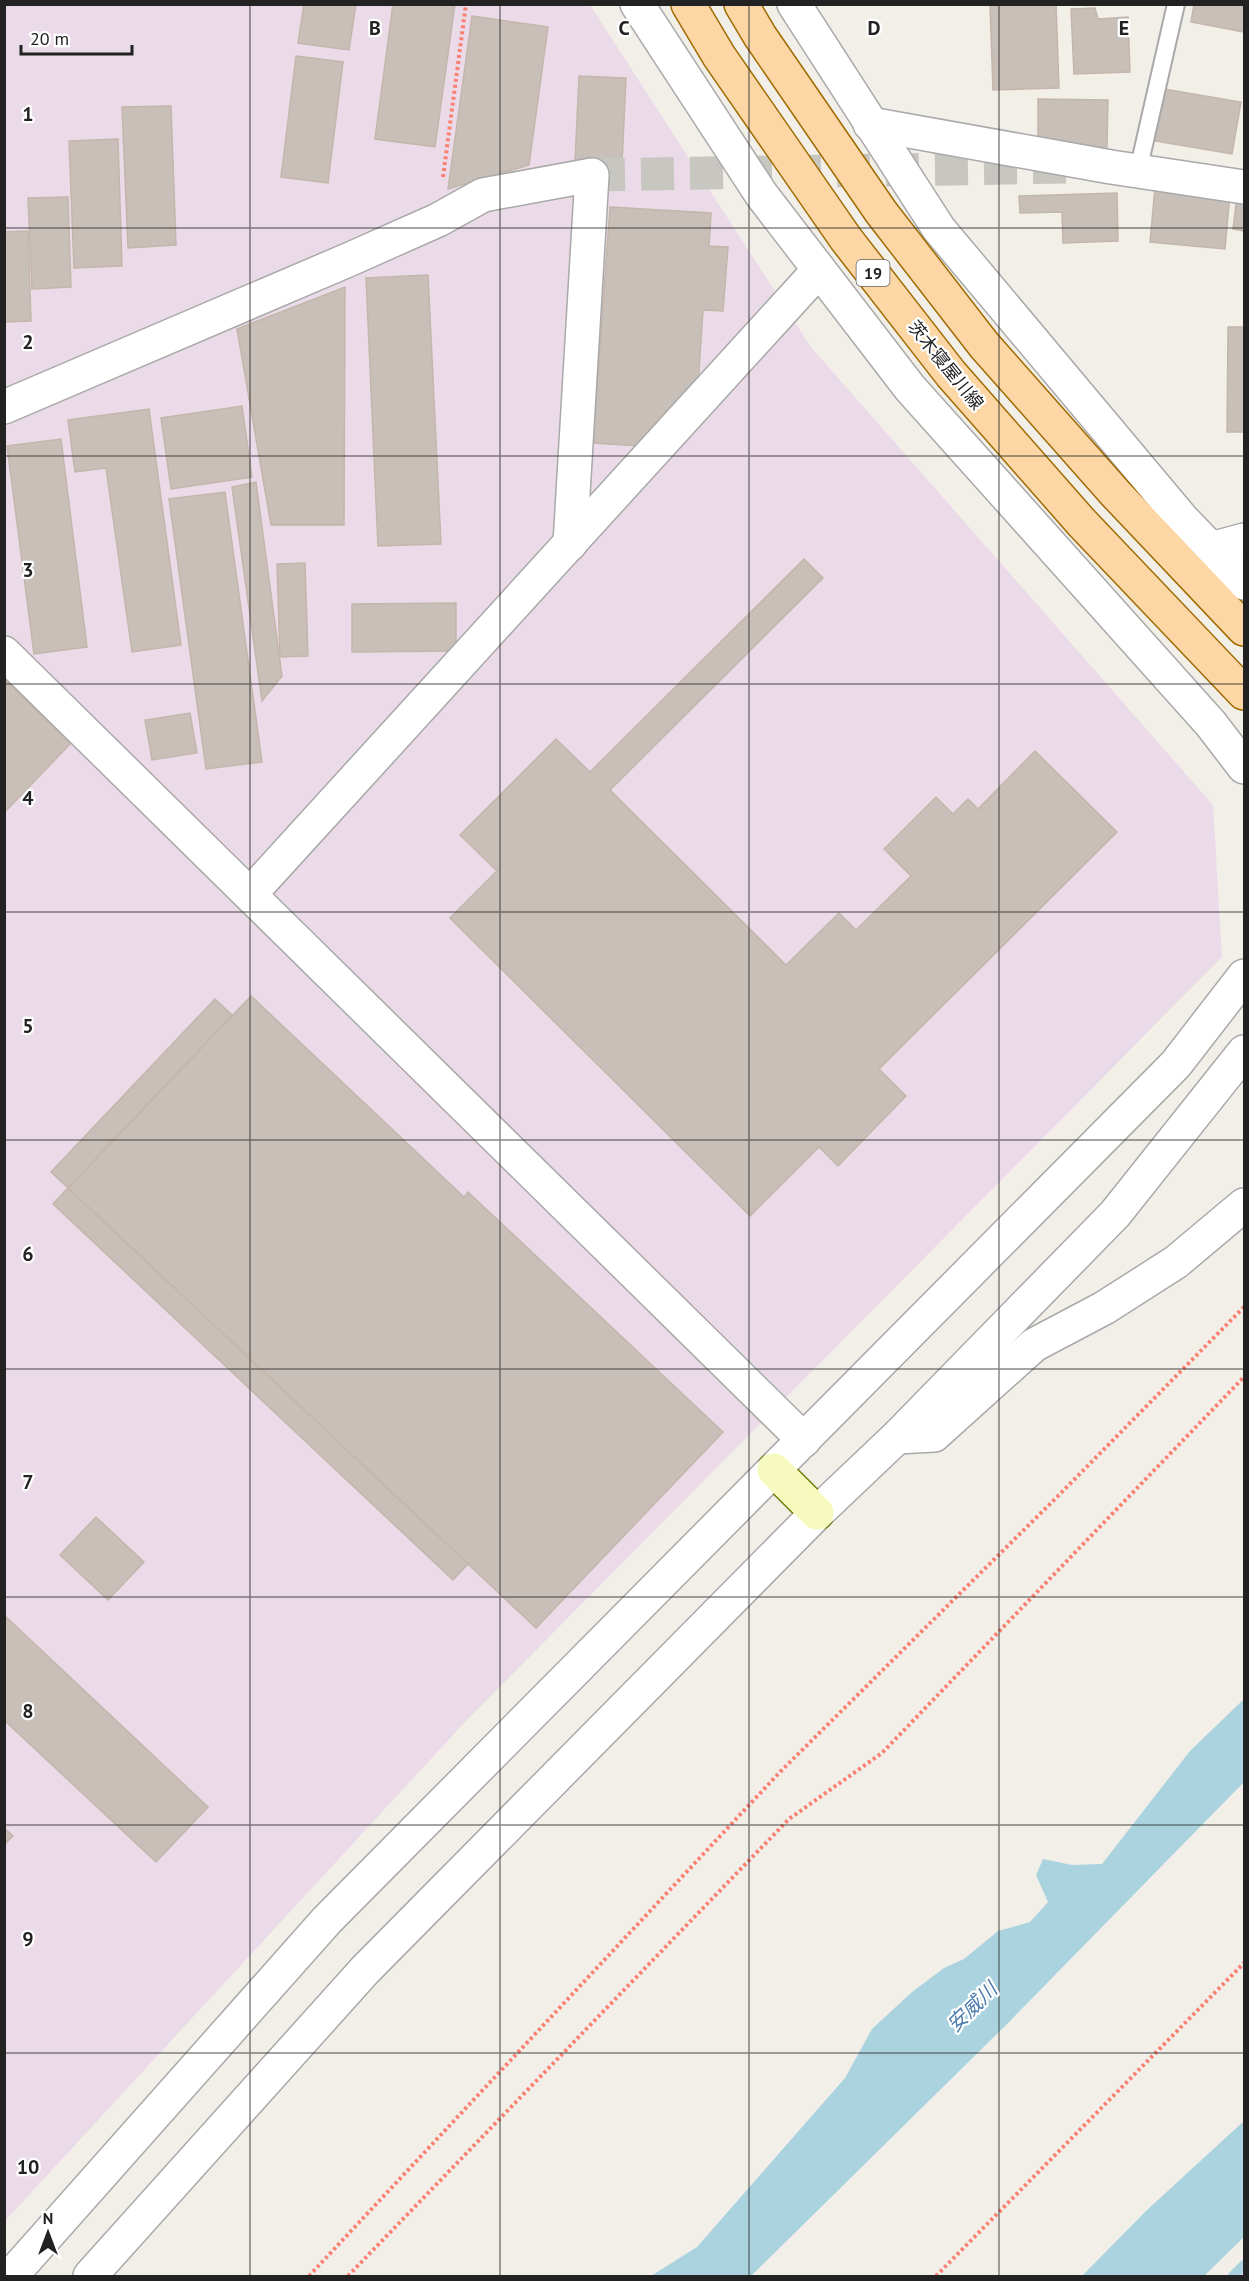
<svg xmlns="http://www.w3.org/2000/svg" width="1249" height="2281" viewBox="0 0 1249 2281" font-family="'PT Sans','Noto Sans JP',sans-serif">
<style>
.industrial{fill:#ebdbe8}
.water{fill:#aad3df}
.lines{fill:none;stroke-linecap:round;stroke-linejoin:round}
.stream{stroke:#aad3df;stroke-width:10}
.building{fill:#c7bfb8;stroke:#c4b6ab;stroke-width:1.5}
.street-tunnel{stroke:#c8c6c1;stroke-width:33;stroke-dasharray:33 16;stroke-linecap:butt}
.lane-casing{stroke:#a9a9a9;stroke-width:20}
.street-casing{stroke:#a9a9a9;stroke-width:36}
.secondary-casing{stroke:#707d05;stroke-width:36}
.primary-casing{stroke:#a06b00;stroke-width:36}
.path{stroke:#fa8072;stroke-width:4;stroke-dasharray:3 3;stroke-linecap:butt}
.lane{stroke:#fff;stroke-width:16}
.street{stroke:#fff;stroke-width:33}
.secondary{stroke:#f7fabf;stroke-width:33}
.primary{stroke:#fcd6a4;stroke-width:33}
.grid{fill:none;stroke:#222;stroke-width:1.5;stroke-opacity:0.55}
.labels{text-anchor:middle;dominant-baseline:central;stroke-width:4.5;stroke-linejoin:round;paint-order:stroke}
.shield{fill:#fff;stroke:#646464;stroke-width:1.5}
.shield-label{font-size:16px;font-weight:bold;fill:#222}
.street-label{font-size:18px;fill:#222;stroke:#fff}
.water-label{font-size:20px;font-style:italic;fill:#4a7aab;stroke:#fff}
.grid-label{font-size:20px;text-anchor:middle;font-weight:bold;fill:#222;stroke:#fff;stroke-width:4.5;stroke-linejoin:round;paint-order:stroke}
</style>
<rect width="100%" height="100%" fill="#f2efe9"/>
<polygon class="industrial" points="5,5 590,5 811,347 1213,805 1222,957 465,1722 5,2221"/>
<g class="water">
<polygon points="1244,1699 1244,1782 1008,2023 751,2276 651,2276 697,2247 845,2078 872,2029 912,1992 944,1968 964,1959 998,1931 1030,1922 1048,1902 1036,1875 1043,1859 1072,1865 1102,1864 1190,1751"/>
<polygon points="1244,2121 1244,2237 1204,2276 1082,2276 1147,2210"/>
</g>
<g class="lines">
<polyline class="stream" points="1233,2276 1244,2265"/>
</g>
<g class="building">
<polygon points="304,4 356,4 349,50 298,43"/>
<polygon points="393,4 455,4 435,147 375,139"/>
<polygon points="990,4 1056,4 1059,88 993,90"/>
<polygon points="1194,4 1244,4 1244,32 1191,22"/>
<polygon points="1095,8 1098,19 1128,17 1130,72 1074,74 1071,9"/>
<polygon points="472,16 548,27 529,165 448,189"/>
<polygon points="296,56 343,62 328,183 281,177"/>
<polygon points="579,76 626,78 622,164 575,162"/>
<polygon points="1164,89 1241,102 1232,154 1155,141"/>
<polygon points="1038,99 1108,100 1107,147 1038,146"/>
<polygon points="171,106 176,245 128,248 122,107"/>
<polygon points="118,139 122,266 74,268 69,141"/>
<polygon points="1155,188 1230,194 1225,249 1150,242"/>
<polygon points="1117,193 1118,241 1063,243 1062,212 1020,213 1019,196"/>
<polygon points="1237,196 1244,196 1244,231 1233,229"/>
<polygon points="68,197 71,287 32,289 28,198"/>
<polygon points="610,207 711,213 709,246 728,247 723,311 703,310 698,385 641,446 593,443"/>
<polygon points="28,231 31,321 4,322 4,232"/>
<polygon points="428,275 441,544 378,546 366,278"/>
<polygon points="345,287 344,525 271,525 237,329"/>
<polygon points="1228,327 1244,327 1244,432 1227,432"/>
<polygon points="242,406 252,477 171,489 161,418"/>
<polygon points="149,409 181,645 132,652 106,468 75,472 68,420"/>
<polygon points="61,439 87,647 34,654 7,446"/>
<polygon points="256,482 282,676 262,701 232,487"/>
<polygon points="225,492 262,762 206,769 169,499"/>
<polygon points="804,559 823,578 610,790 786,965 839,913 856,930 911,876 884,849 936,797 953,814 968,799 978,809 1035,751 1117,832 879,1069 906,1096 838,1166 819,1147 750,1216 450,918 497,871 460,835 556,739 590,772"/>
<polygon points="305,563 308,656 280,657 277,564"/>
<polygon points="456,603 456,651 352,652 352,604"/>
<polygon points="4,674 18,687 15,690 71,743 4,813"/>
<polygon points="190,713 197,753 152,760 145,720"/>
<polygon points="251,996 464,1197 468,1192 723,1432 536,1628 68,1188"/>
<polygon points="215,999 232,1015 68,1188 51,1172"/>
<polygon points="68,1188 468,1564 453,1580 53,1204"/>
<polygon points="96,1517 144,1562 108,1600 60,1555"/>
<polygon points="4,1615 208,1807 156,1862 4,1720"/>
<polygon points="4,1828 13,1836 4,1845"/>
</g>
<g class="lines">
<polyline class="street-tunnel" points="592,175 1067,167"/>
<g class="lane-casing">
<polyline id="lane" points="1138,171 1176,4"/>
</g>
<g class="street-casing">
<g id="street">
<polyline points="637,4 761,194 910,388 1211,724 1244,767"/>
<polyline points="794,4 939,229 1183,520 1244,583"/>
<polyline points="870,124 1111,167 1244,187"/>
<polyline points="4,407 348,260 438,220 483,195 592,175 570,544"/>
<polyline points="1211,549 1244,540"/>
<polyline points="4,653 804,1440"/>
<polyline points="250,894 819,270"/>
<polyline points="897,1437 934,1435 1034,1345 1104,1308 1176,1262 1244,1205"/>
<polyline points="11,2276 327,1920 1176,1064 1244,976"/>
<polyline points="90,2276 365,1970 817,1513 897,1437 1115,1214 1244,1052"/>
</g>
</g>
<g class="secondary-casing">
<polyline id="secondary" points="774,1470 817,1513"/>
</g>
<g class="primary-casing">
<g id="primary">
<polyline points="688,4 719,56 846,239 951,374 1082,523 1244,693"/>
<polyline points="741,4 760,36 881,212 984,345 1115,493 1244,629"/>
</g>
</g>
<g class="path">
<polyline points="443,177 466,4"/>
<polyline points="309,2276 779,1773 1056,1498 1244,1307"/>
<polyline points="348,2276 789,1819 882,1753 1244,1377"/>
<polyline points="936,2276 1244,1963"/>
</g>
<use href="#lane" class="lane"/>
<use href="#street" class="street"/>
<use href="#secondary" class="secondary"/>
<use href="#primary" class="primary"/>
</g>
<path class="grid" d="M250 4V2276M500 4V2276M749 4V2276M999 4V2276M4 228H1244M4 456H1244M4 684H1244M4 912H1244M4 1140H1244M4 1369H1244M4 1597H1244M4 1825H1244M4 2053H1244"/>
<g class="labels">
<rect class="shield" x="856.5" y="260" width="33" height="26" rx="4.5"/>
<g class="shield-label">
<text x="873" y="273">19</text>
</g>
<g class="street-label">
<text transform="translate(946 365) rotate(51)">茨木寝屋川線</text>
</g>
<g class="water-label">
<text transform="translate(972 2007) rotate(-44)">安威川</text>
</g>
</g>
<g class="grid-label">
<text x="375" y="35">B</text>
<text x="624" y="35">C</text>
<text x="874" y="35">D</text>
<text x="1124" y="35">E</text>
<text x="28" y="121">1</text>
<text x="28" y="349">2</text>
<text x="28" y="577">3</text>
<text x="28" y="805">4</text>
<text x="28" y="1033">5</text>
<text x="28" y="1261">6</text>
<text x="28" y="1489">7</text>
<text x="28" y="1718">8</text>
<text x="28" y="1946">9</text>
<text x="28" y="2174">10</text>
</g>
<rect width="1249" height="2281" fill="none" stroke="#222222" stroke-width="12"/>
<g transform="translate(48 2233)" stroke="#ffffff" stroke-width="4.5" paint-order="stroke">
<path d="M0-4.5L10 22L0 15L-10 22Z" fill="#222222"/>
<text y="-9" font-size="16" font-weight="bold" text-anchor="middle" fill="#222222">N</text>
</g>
<path d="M21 45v9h111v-9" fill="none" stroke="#222222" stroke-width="3"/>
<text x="30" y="45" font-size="18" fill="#222222" stroke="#ffffff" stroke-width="4.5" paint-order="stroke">20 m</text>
</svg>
